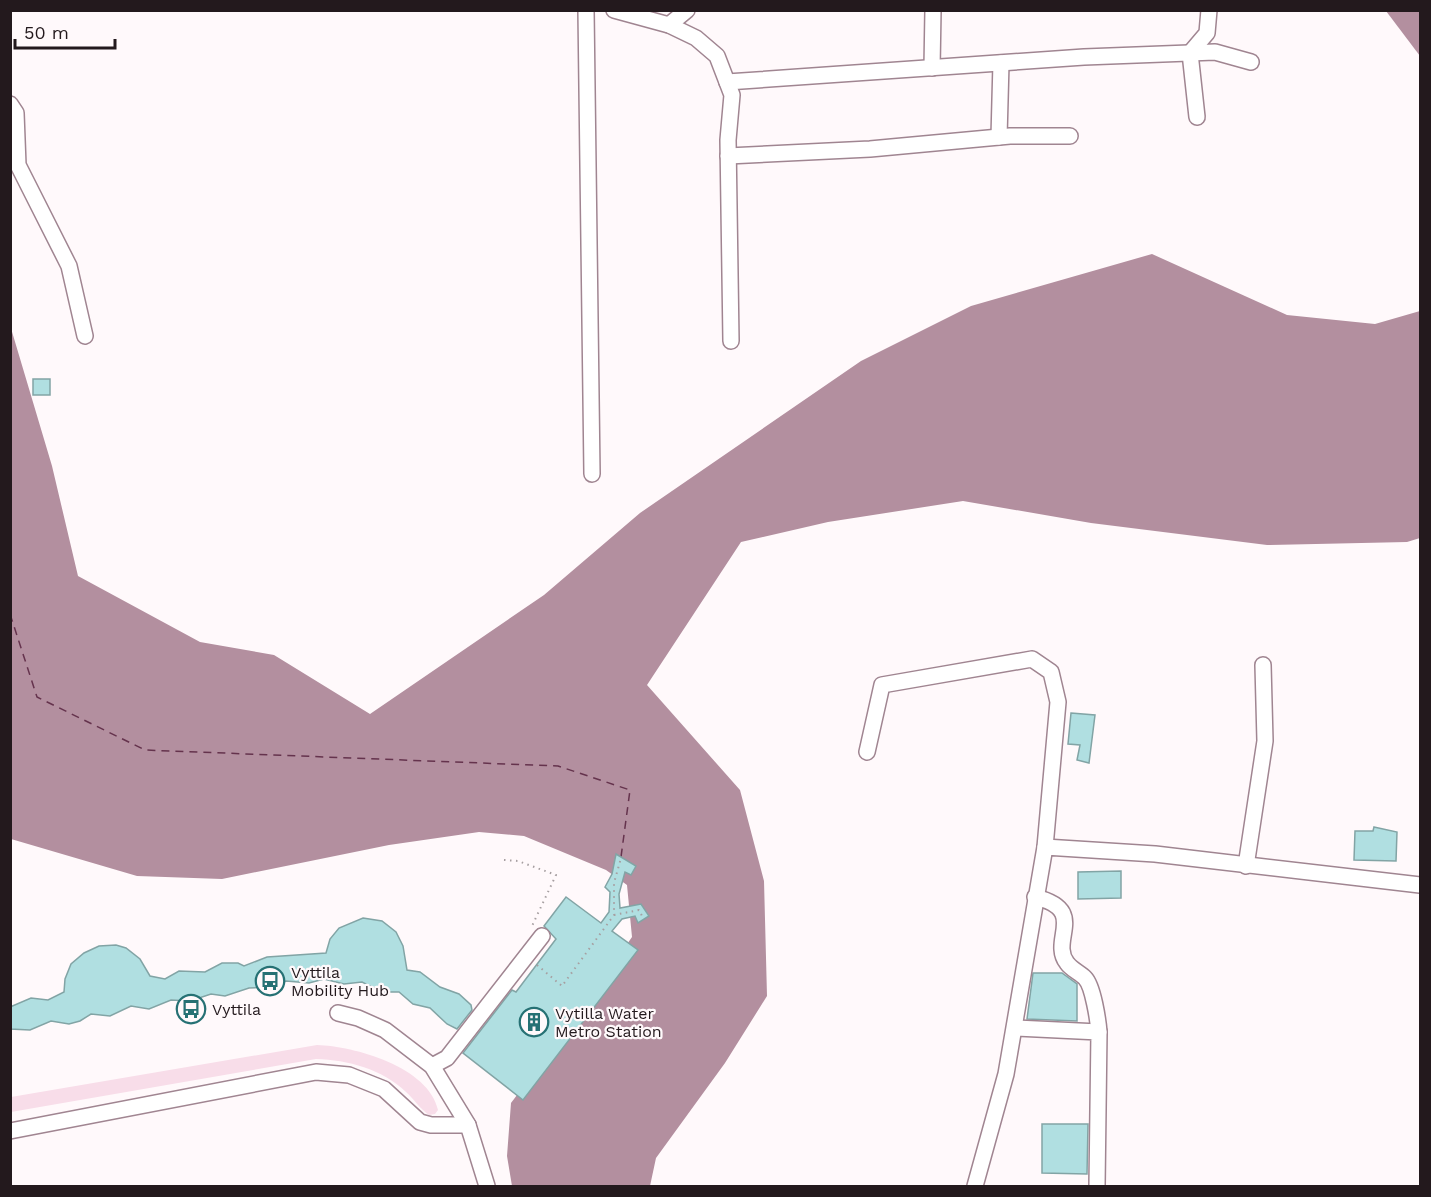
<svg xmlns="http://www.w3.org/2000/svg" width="1431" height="1197" viewBox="0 0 1431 1197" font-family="'Work Sans',sans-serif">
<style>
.green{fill:#f8dde9}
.water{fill:#b38f9f}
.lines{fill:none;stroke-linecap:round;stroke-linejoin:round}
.ferry{stroke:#65334d;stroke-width:1.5;stroke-dasharray:8 6;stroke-linecap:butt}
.building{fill:#b0dfe1;stroke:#82a4a5;stroke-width:1.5}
.minor-casing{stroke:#a08591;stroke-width:18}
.path{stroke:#a69fa1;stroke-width:2;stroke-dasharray:1.5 4.5;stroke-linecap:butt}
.minor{stroke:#fff;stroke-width:15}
.labels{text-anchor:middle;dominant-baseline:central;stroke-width:4.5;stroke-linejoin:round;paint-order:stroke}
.poi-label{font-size:16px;fill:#23191d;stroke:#fff9fb;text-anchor:start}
</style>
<rect width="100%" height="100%" fill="#fff9fb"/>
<path class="green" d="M317 1045C354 1046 429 1067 438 1110L435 1114 429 1115C420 1109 414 1099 406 1092 382 1069 348 1060 316 1059L11 1112V1097Z"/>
<g class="water">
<polygon points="1386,11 1420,11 1420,56"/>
<polygon points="1152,254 1287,315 1375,324 1420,311 1420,538 1407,542 1267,545 1091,523 963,501 828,522 741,542 647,685 740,790 764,881 767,996 725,1063 656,1158 650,1186 512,1186 507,1156 511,1103 585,1005 632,937 627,885 606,870 524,836 479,832 389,845 222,879 137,876 11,839 10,325 52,466 78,576 200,642 274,655 370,714 544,595 640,513 861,361 971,306"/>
</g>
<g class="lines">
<polyline class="ferry" points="10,614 37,697 145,750 558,766 630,790 621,857"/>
</g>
<g class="building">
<rect x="33" y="379" width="17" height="16"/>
<polygon points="1071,713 1095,715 1089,763 1077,760 1080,745 1068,744"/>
<polygon points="1374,827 1397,832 1396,861 1354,860 1355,831 1373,831"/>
<polygon points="616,854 636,866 631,875 625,872 619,894 620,908 641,904 649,916 638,923 635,916 622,919 612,931 638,950 523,1100 463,1053 512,990 516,992 556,939 544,926 566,897 601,923 609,912 610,892 605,887 612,874"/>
<polygon points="1121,871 1121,898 1078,899 1078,872"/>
<polygon points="363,918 382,921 396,932 403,946 407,970 420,972 440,987 459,994 471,1005 472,1010 457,1029 447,1024 430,1008 413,1004 399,992 382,992 362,982 344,984 324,979 309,983 286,981 275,987 249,988 225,996 211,994 190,1001 171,1000 149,1009 131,1006 110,1016 91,1014 80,1021 69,1024 51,1021 30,1030 10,1029 10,1007 31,998 48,1000 64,992 65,979 71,964 84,953 99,946 116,945 126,948 140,959 150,976 165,979 179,971 205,972 222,963 238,963 244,966 267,957 326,953 330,939 339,928"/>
<polygon points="1033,973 1062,973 1077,984 1077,1021 1027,1019"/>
<polygon points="1042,1124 1088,1124 1087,1174 1042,1173"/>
</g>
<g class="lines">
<g class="minor-casing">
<g id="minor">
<polyline points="586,10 592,474"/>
<polyline points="614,10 669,25 696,38 717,56 732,95 728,140 731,341"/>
<polyline points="669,25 687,10"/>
<polyline points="932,68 933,10"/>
<polyline points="727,82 1084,57 1215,52 1251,62"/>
<polyline points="10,104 16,113 18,165 69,266 85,336"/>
<polyline points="1197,117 1190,53 1207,33 1209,10"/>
<polyline points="999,137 1001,63"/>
<polyline points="728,156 870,149 1010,136 1070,136"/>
<polyline points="867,752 882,685 1032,659 1051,672 1058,702 1045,847"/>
<polyline points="1246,866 1265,741 1263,665"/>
<path d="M1035 897C1089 910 1049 940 1067 963 1071 969 1080 973 1085 978 1093 986 1098 1020 1099 1032"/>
<polyline points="338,1013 358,1018 385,1030 432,1066 468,1125 487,1186"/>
<polyline points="1016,1028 1099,1032 1097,1186"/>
<polyline points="432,1066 447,1058 542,936"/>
<polyline points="10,1131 316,1072 349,1075 384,1089 420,1122 431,1125 468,1125"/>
<polyline points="975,1186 1006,1074 1045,847 1155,854 1420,885"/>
</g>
</g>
<g class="path">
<polyline points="504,860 518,861 556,875 532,926"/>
<polyline points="614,915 639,910 642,916"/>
<polyline points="537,965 562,986 614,915 614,883 621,858"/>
</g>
<use href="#minor" class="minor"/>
</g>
<defs>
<g id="bus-ring" transform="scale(1.5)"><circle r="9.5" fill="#fff9fb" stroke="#267174" stroke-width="1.5"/><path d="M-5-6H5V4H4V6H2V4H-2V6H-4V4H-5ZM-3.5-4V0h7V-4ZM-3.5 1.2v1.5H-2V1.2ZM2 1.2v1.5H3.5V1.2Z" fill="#267174"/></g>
<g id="building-ring" transform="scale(1.5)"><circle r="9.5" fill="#fff9fb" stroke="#267174" stroke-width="1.5"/><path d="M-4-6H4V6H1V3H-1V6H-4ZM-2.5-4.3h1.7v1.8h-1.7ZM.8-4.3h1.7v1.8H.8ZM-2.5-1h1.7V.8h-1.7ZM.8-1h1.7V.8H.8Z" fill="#267174"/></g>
</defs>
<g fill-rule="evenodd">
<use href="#bus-ring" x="270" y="981"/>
<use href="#bus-ring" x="191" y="1009"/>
<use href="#building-ring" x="534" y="1022"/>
</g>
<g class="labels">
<g class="poi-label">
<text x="291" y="972">Vyttila<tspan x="291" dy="18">Mobility Hub</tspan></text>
<text x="212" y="1009">Vyttila</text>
<text x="555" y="1013">Vytilla Water<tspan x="555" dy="18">Metro Station</tspan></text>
</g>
</g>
<rect width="1431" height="1197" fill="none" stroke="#23191d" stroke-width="24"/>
<path d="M15 39v9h100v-9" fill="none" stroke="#23191d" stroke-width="3"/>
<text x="24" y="39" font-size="18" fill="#23191d" stroke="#fff9fb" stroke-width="4.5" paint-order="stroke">50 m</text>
</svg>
